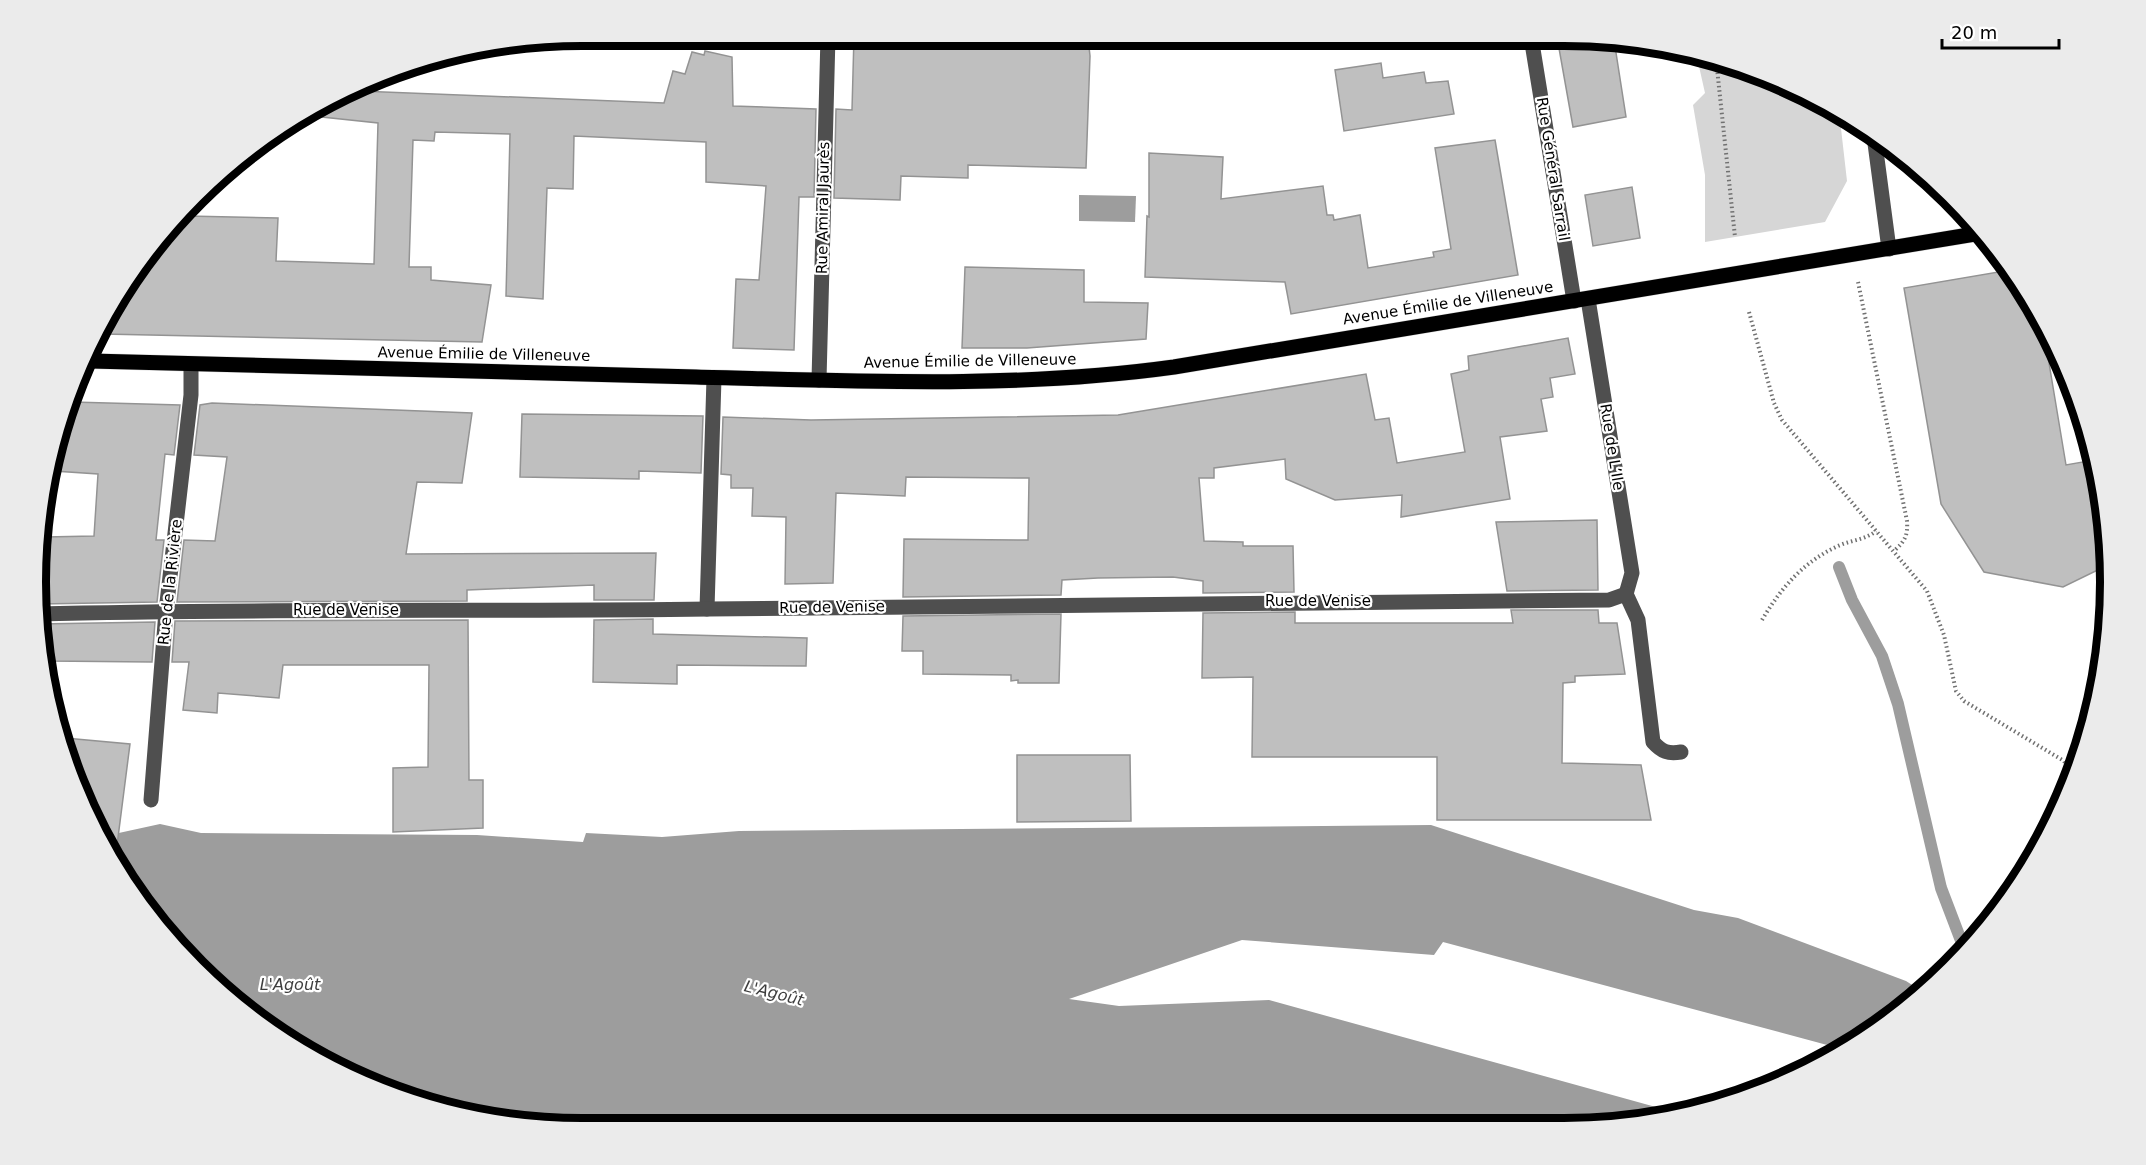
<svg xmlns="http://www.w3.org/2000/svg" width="2146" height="1165" viewBox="0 0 2146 1165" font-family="'DejaVu Sans',sans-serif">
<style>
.green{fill:#d6d6d6}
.water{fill:#9d9d9d}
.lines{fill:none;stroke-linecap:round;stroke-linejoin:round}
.stream{stroke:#9d9d9d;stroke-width:12}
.building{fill:#bfbfbf;stroke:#939393;stroke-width:1.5}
.major-casing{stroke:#dbdbdb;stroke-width:16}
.path{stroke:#717171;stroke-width:4;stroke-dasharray:1.5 3;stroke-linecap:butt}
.minor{stroke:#4f4f4f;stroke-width:15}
.major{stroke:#000;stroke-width:15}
.labels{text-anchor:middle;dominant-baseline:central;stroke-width:4.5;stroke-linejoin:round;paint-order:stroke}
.street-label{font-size:15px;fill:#000;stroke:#fff}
.water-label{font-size:16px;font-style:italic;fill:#3e3e3e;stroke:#fff}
.rim{fill:none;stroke:#000;stroke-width:8}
</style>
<rect width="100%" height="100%" fill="#fff"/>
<polygon class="green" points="1696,53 1839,111 1847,181 1825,222 1705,242 1705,175 1693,105 1705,93"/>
<g class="water">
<polygon points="1079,195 1136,196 1135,222 1079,221"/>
<polygon points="160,824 201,833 477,835 583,842 586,833 662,837 739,831 1431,825 1694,910 1738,918 1906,981 1920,990 1867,1037 1842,1049 1443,942 1434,955 1242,940 1069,999 1119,1006 1269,1000 1681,1114 1634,1124 733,1127 724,1124 655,1119 644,1128 547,1128 441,1110 310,1056 172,943 105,836"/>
</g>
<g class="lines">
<polyline class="stream" points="1839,567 1852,600 1882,656 1898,704 1941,888 1965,951"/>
</g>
<g class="building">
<polygon points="854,36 909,36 908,42 1089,47 1090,56 1086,168 968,165 968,178 901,176 900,200 834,198 836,109 852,110"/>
<polygon points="1557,37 1614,40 1626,117 1573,127"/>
<polygon points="705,51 732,57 733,106 816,109 814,197 799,197 794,350 733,348 736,279 759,280 766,186 706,182 706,142 574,136 573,189 547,188 543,299 506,296 510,134 435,132 434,141 413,140 409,267 431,267 431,280 491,285 482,342 103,334 128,279 187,216 278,218 276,261 374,264 378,123 312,116 359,91 664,103 673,71 685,74 692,52 704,55"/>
<polygon points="1381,63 1383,78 1424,72 1426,83 1448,81 1454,114 1344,131 1335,70"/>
<polygon points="1495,140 1518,275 1291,314 1285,282 1145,277 1147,216 1149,217 1149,153 1223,157 1221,199 1323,186 1327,215 1333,215 1334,220 1360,215 1368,268 1434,257 1433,252 1451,249 1435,148"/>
<polygon points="1632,187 1640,238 1593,246 1585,195"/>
<polygon points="965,267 1084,270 1084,302 1148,303 1146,339 1027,348 962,348"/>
<polygon points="2010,270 2042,321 2066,465 2094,460 2109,546 2108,565 2063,587 1984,572 1941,504 1904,288"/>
<polygon points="1568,338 1575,374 1550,378 1553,397 1541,399 1547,431 1500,437 1510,499 1401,517 1402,495 1335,500 1286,479 1285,459 1214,468 1214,478 1199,478 1204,541 1243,542 1243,546 1293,546 1294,592 1203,593 1203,581 1173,577 1098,578 1062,580 1061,595 903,597 904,539 1028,540 1029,478 906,477 905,496 836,493 833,583 785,584 786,517 752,516 753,488 731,488 731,475 721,474 723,417 811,420 1118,415 1366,374 1375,420 1389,418 1397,463 1465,452 1451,374 1469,370 1468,356"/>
<polygon points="72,402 180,405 174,455 165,454 156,540 164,540 157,602 39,604 45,537 94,536 98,474 54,471 55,465 52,465 55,441"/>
<polygon points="212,403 472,413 462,483 417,482 406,554 656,553 654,600 594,600 594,585 467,590 467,601 177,602 184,540 215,541 227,457 194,455 200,405"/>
<polygon points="522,414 703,416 701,473 639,471 639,479 520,477"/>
<polygon points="1597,520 1598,590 1507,591 1496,522"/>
<polygon points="1511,610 1598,610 1599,623 1617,623 1625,674 1575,676 1575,682 1563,683 1562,763 1641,765 1651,820 1437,820 1437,757 1252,757 1253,677 1202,678 1203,613 1295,612 1295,623 1513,623"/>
<polygon points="1061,614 1059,683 1018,683 1018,680 1011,681 1011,675 923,674 923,651 902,651 903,616"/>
<polygon points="653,619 653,634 807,638 806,666 677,665 677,684 593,682 594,620"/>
<polygon points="468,620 469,780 483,780 483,828 393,832 393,768 428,767 429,665 283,665 279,698 218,693 217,713 183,710 189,662 172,662 175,621"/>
<polygon points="155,622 152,662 47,661 38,624"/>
<polygon points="65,738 130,744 116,853 78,792"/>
<polygon points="1017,755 1130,755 1131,821 1017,822"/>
</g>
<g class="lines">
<g class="major-casing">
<path id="major" d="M91 361C292 368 494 372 696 377 855 381 1016 389 1174 367L1981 233"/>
</g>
<g class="path">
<polyline points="1716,59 1735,237"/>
<path d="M1858 282 1907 521C1908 535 1905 541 1895 550"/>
<polyline points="1749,312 1774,403 1782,420 1927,591 1944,635 1956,691 1964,701 2064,761 2073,777"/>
<path d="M1762 620C1781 588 1803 562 1838 546 1851 540 1865 540 1876 531"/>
</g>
<g class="minor">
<polyline points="1531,37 1574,301"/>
<polyline points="1874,136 1889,249"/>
<polyline points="1588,299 1632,573 1626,594"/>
<polyline points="819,380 828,36"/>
<path d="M1626 594 1638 620 1653 742C1662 752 1668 754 1681 752"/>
<polyline points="707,609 714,378"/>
<path d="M38 614C261 608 485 612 709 609 1009 605 1309 601 1609 600L1626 594"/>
<polyline points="151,800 166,611 191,395 191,365"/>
</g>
<use href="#major" class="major"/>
</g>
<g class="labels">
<g class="street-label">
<text transform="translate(1553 169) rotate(81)">Rue Général Sarrail</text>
<text transform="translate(823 208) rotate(-89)">Rue Amiral Jaurès</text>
<text transform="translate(1448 303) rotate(-9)">Avenue Émilie de Villeneuve</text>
<text transform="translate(484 354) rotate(1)">Avenue Émilie de Villeneuve</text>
<text transform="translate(970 361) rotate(-1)">Avenue Émilie de Villeneuve</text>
<text transform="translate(1612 447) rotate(81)">Rue de L’Ile</text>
<text transform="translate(170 582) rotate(-84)">Rue de la Rivière</text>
<text x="1318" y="601">Rue de Venise</text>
<text transform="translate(832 607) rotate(-1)">Rue de Venise</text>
<text x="346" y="610">Rue de Venise</text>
</g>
<g class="water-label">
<text x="290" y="984">L'Agoût</text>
<text transform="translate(774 993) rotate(14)">L'Agoût</text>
</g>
</g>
<path d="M0 0H2146V1165H0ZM582 46H1564A536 536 0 0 1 2100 582V582A536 536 0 0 1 1564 1118H582A536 536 0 0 1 46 582V582A536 536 0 0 1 582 46Z" fill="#ebebeb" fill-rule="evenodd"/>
<path class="rim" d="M582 46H1564A536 536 0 0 1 2100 582V582A536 536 0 0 1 1564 1118H582A536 536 0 0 1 46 582V582A536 536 0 0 1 582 46Z"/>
<path d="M1942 39v9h117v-9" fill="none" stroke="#000000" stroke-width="3"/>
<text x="1951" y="39" font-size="18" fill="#000000" stroke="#ffffff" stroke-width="4.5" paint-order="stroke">20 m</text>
</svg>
